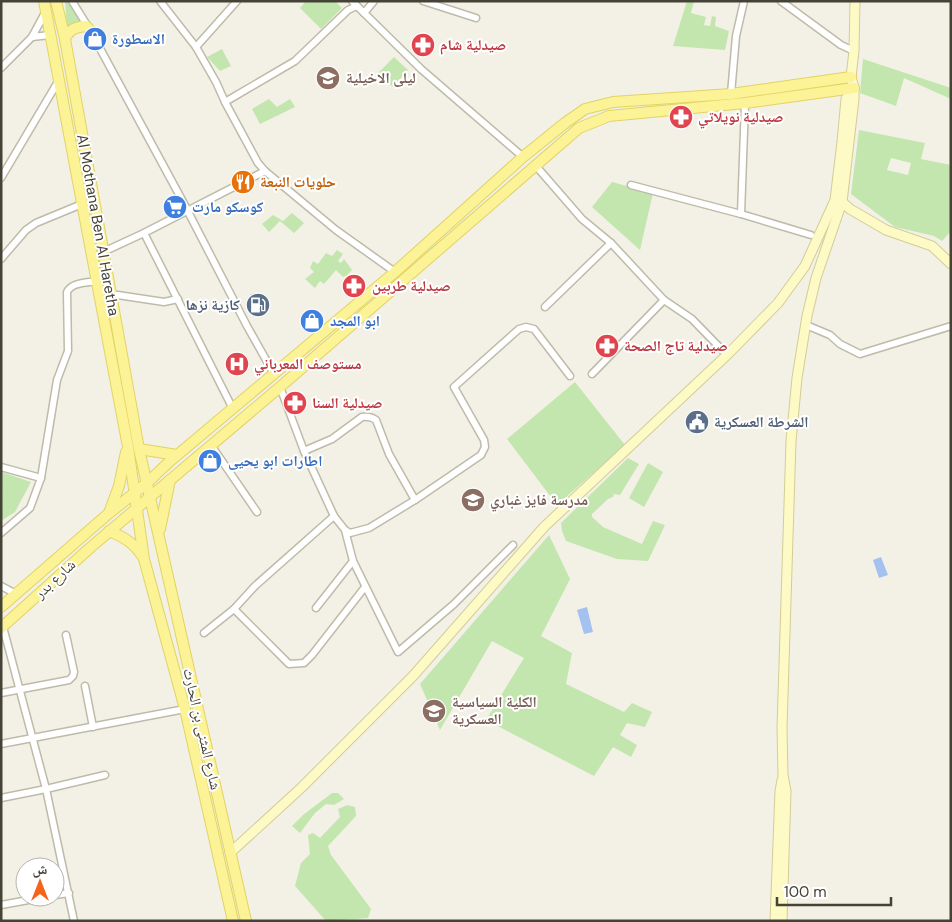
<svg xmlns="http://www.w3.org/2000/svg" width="952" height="922" viewBox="0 0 952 922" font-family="'DM Sans','Noto Naskh Arabic',sans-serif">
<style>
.green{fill:#c3e6af;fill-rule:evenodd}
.water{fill:#a3c2ef}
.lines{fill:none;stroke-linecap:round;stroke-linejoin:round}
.street-casing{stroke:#bebba9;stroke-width:9}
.secondary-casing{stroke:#d2cd97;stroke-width:11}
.primary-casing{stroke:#e1d366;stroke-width:12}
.street{stroke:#fff;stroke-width:6}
.secondary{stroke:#fdfac6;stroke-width:9}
.primary{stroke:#fcf296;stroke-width:10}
.labels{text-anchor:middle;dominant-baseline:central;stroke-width:4;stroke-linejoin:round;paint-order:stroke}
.shop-label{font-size:15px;font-weight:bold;fill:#366cbe;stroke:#fff;text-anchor:start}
.health-label{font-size:15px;font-weight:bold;fill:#be3a42;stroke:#fff;text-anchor:start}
.education-label{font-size:15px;font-weight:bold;fill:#785e54;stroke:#fff;text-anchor:start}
.food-label{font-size:15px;font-weight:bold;fill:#c56008;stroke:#fff;text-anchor:start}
.street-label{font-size:15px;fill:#454236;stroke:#fff}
.service-label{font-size:15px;font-weight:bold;fill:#4e5e75;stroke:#fff;text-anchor:end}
</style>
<rect width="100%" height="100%" fill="#f3f1e6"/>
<g class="green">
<polygon points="65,1 68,1 85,23 67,30"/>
<polygon points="306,1 335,1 342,8 321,29 300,8"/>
<polygon points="687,1 694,1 691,13 706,17 704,25 710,26 712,16 716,17 715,26 729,31 725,50 673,46"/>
<polygon points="222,49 231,66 220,71 207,57"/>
<polygon points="394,57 408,70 393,87 378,73"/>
<polygon points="863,59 951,88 951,99 904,78 896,106 860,93"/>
<polygon points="269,99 277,107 290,99 295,107 260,124 252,109"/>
<path d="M859 130 925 143 921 159 951 165V231L942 241 934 236 895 227 851 194ZM891 158 911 163 908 175 887 170Z"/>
<polygon points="612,182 653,193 640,250 592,207"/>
<polygon points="292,213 304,223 294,233 280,221 269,232 262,224 273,215 283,221"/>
<polygon points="337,250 343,254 338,261 341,263 344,259 352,270 346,276 343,277 336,270 324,284 320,281 315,288 305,279 314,272 310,268 313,261 318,264 326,253 332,256"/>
<polygon points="575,382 625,445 557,505 507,439"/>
<polygon points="628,458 639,464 620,495 614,494 613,497 608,499 592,514 592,517 603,527 642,544 653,521 665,525 648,561 617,559 566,541 562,531 561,523"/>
<polygon points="648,463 663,472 644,507 629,498"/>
<polygon points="1,472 31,482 15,512 1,521 1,495 3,493 1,490"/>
<polygon points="549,535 570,579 541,636 572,653 566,684 624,712 632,703 652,712 645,727 627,723 620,735 637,745 631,757 613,747 594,776 486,720 524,658 492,641 440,730 420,684"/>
<polygon points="332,793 338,793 344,799 334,805 326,804 315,813 300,833 292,826 303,815"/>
<polygon points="347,805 355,807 356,816 328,846 331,855 371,909 368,918 326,921 295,886 301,863 310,854 308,835 313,833 320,838 340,817 338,809"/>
</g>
<g class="water">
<polygon points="881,557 888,575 879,578 873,560"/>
<polygon points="587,607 593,632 584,634 577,610"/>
</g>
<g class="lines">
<g class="street-casing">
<g id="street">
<polyline points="72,1 90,30 182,200 247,326 274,374"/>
<polyline points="160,1 196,47 216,82 225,102 258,163 265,171 336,230 395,272"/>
<polyline points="352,1 421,69 523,157"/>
<polyline points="423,1 476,18"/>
<polyline points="781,1 841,45 854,51"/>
<polyline points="364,13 374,1"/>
<polyline points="32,37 50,35"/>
<polyline points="196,47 237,1"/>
<polyline points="1,68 32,37 46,11"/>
<polyline points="731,94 736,36 744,1"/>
<polyline points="225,102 295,61 348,10 357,6"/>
<polyline points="536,166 582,219 611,243 664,300 692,319 727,355"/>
<polyline points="1,178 59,80"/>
<polyline points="631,185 741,214 811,235"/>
<polyline points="741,214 745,103"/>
<polyline points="144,233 233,409"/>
<polyline points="103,252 144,233 265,171"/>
<polyline points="1,259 26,230 36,223 82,204"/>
<polyline points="111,294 164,302 178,299"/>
<polyline points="545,307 611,243"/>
<polyline points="806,325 830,335 840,344 860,354 951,326"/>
<polyline points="592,374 664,300"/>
<polyline points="280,387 304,451 334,516 345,530 353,561 398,652 454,604 513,545"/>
<polyline points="211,445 257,512"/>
<path d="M304 451 332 439 362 417C368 416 372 417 376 420L389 454 415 500"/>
<polyline points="1,467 41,478 30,508 1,533"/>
<path d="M41 478 57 380 68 351 67 292C72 282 87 283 97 281"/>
<polyline points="334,516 255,586 234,609 289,664 304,663 312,655 365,587"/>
<polyline points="345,530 350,533 369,528 415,500 481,455 485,447 484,440 454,387 519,329 526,327 534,329 570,376"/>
<polyline points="1,586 16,594"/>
<polyline points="316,608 353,561"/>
<polyline points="204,633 234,609"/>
<polyline points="85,686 93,727"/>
<polyline points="1,693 69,680 73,676 74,672 66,635"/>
<polyline points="1,744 185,709"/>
<polyline points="1,798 46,789 3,627"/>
<polyline points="55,895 69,893"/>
<polyline points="1,905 45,897"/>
<polyline points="74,921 46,789 105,775"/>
</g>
</g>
<g class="secondary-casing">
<g id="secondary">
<polyline points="842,202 850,209 886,230 932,246 951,264"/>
<polyline points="230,853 301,788 413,676 544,527 727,355 778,303 805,266 835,200 842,142 846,99 854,88"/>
<polyline points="775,921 780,791 782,780"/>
<polyline points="782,921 786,791 783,775 782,728 791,441 797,378 807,316 816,278 842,202 854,99 854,88 851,77 854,51 855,1"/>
</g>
</g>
<g class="primary-casing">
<g id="primary">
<polyline points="44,1 128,447 144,559 185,709 233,921"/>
<polyline points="56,1 65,39 139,449 246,921"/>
<path d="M65 39C69 29 76 27 86 26L90 30"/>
<polyline points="139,449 177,455"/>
<polyline points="109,513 119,486 126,452"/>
<polyline points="160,529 170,480"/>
<path d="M109 531C124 537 134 543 143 557"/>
<polyline points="1,607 108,514 147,483 169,462 395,272 523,157 565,123 585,109 613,102 731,94 851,77"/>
<polyline points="1,628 91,547 280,387 579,128 609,116 745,103 854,88"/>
</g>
</g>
<use href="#street" class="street"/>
<use href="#secondary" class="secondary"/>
<use href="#primary" class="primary"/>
</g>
<defs>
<g id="shop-disc" transform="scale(1.25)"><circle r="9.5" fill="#3f7fe0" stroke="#fff"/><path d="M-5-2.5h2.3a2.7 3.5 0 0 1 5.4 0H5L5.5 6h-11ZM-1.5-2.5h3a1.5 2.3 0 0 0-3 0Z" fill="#fff"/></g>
<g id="pharmacy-disc" transform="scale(1.25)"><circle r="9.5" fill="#e0444e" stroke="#fff"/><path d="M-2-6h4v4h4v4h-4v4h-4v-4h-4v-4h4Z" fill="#fff"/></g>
<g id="school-disc" transform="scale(1.25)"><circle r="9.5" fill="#8d6e63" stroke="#fff"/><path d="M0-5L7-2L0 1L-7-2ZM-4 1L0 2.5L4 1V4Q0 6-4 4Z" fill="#fff"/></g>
<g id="restaurant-disc" transform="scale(1.25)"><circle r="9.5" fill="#e8710a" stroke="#fff"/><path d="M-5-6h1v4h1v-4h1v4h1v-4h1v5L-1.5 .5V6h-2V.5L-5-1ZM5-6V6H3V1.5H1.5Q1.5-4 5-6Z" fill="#fff"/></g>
<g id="supermarket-disc" transform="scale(1.25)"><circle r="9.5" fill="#3f7fe0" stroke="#fff"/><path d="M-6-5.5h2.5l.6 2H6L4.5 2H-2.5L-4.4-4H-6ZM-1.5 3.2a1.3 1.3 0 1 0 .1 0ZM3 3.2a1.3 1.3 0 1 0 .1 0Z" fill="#fff"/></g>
<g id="fuel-disc" transform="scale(1.25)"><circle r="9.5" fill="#5c6f8a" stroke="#fff"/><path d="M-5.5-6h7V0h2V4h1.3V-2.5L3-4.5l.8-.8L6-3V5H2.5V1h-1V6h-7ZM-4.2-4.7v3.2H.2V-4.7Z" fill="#fff"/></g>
<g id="hospital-disc" transform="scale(1.25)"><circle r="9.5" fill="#e0444e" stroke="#fff"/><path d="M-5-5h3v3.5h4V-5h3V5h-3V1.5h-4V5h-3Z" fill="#fff"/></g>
<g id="civic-disc" transform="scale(1.25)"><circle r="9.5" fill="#5c6f8a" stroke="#fff"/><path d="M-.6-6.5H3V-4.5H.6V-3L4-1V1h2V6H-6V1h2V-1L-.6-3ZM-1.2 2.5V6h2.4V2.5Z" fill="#fff"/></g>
<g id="university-disc" transform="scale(1.25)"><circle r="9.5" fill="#8d6e63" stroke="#fff"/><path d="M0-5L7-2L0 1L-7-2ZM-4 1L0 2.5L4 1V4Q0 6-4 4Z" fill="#fff"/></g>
</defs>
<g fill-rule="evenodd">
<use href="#shop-disc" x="95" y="39"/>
<use href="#pharmacy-disc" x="423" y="45"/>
<use href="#school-disc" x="328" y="78"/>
<use href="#pharmacy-disc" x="681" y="117"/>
<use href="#restaurant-disc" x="243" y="182"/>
<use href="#supermarket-disc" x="175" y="207"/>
<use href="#pharmacy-disc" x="354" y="286"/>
<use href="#fuel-disc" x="258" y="305"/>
<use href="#shop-disc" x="312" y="321"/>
<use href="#pharmacy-disc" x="607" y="346"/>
<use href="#hospital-disc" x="237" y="364"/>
<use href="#pharmacy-disc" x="295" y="403"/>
<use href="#civic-disc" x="697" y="422"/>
<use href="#shop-disc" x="210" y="461"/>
<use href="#school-disc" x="473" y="500"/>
<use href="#university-disc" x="434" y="711"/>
</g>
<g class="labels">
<g class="shop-label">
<text x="112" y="39">الاسطورة</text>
<text x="192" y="207">كوسكو مارت</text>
<text x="330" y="321">ابو المجد</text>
<text x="228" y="461">اطارات ابو يحيى</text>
</g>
<g class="health-label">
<text x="440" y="45">صيدلية شام</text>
<text x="698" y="117">صيدلية نويلاتي</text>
<text x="372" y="286">صيدلية طربين</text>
<text x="624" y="346">صيدلية تاج الصحة</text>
<text x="254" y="364">مستوصف المعرباني</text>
<text x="312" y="403">صيدلية السنا</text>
</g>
<g class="education-label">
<text x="346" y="78">ليلى الاخيلية</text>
<text x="490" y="500">مدرسة فايز غباري</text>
<text x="452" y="702">الكلية السياسية<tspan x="452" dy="17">العسكرية</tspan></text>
</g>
<g class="food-label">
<text x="260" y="182">حلويات النبعة</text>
</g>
<g class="street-label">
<text transform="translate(98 225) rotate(80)">Al Mothana Ben Al Haretha</text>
<text transform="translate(55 579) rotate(-43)">شارع بدر</text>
<text transform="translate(202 729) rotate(77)">شارع المثنى بن الحارث</text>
</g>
<g class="service-label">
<text x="240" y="305">كازية نزها</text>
<text x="714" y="422" text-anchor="start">الشرطة العسكرية</text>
</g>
</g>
<rect width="952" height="922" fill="none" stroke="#454236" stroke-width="5"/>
<g transform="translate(40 882)"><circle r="24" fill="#ffffff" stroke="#b5b3af"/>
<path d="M0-4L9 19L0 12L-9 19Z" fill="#f6641a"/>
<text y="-8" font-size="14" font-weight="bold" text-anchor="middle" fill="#454236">ش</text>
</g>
<path d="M777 897v8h114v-8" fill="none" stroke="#454236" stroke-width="2.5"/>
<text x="784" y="897" font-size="15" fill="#454236" stroke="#ffffff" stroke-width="4" paint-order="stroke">100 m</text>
</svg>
